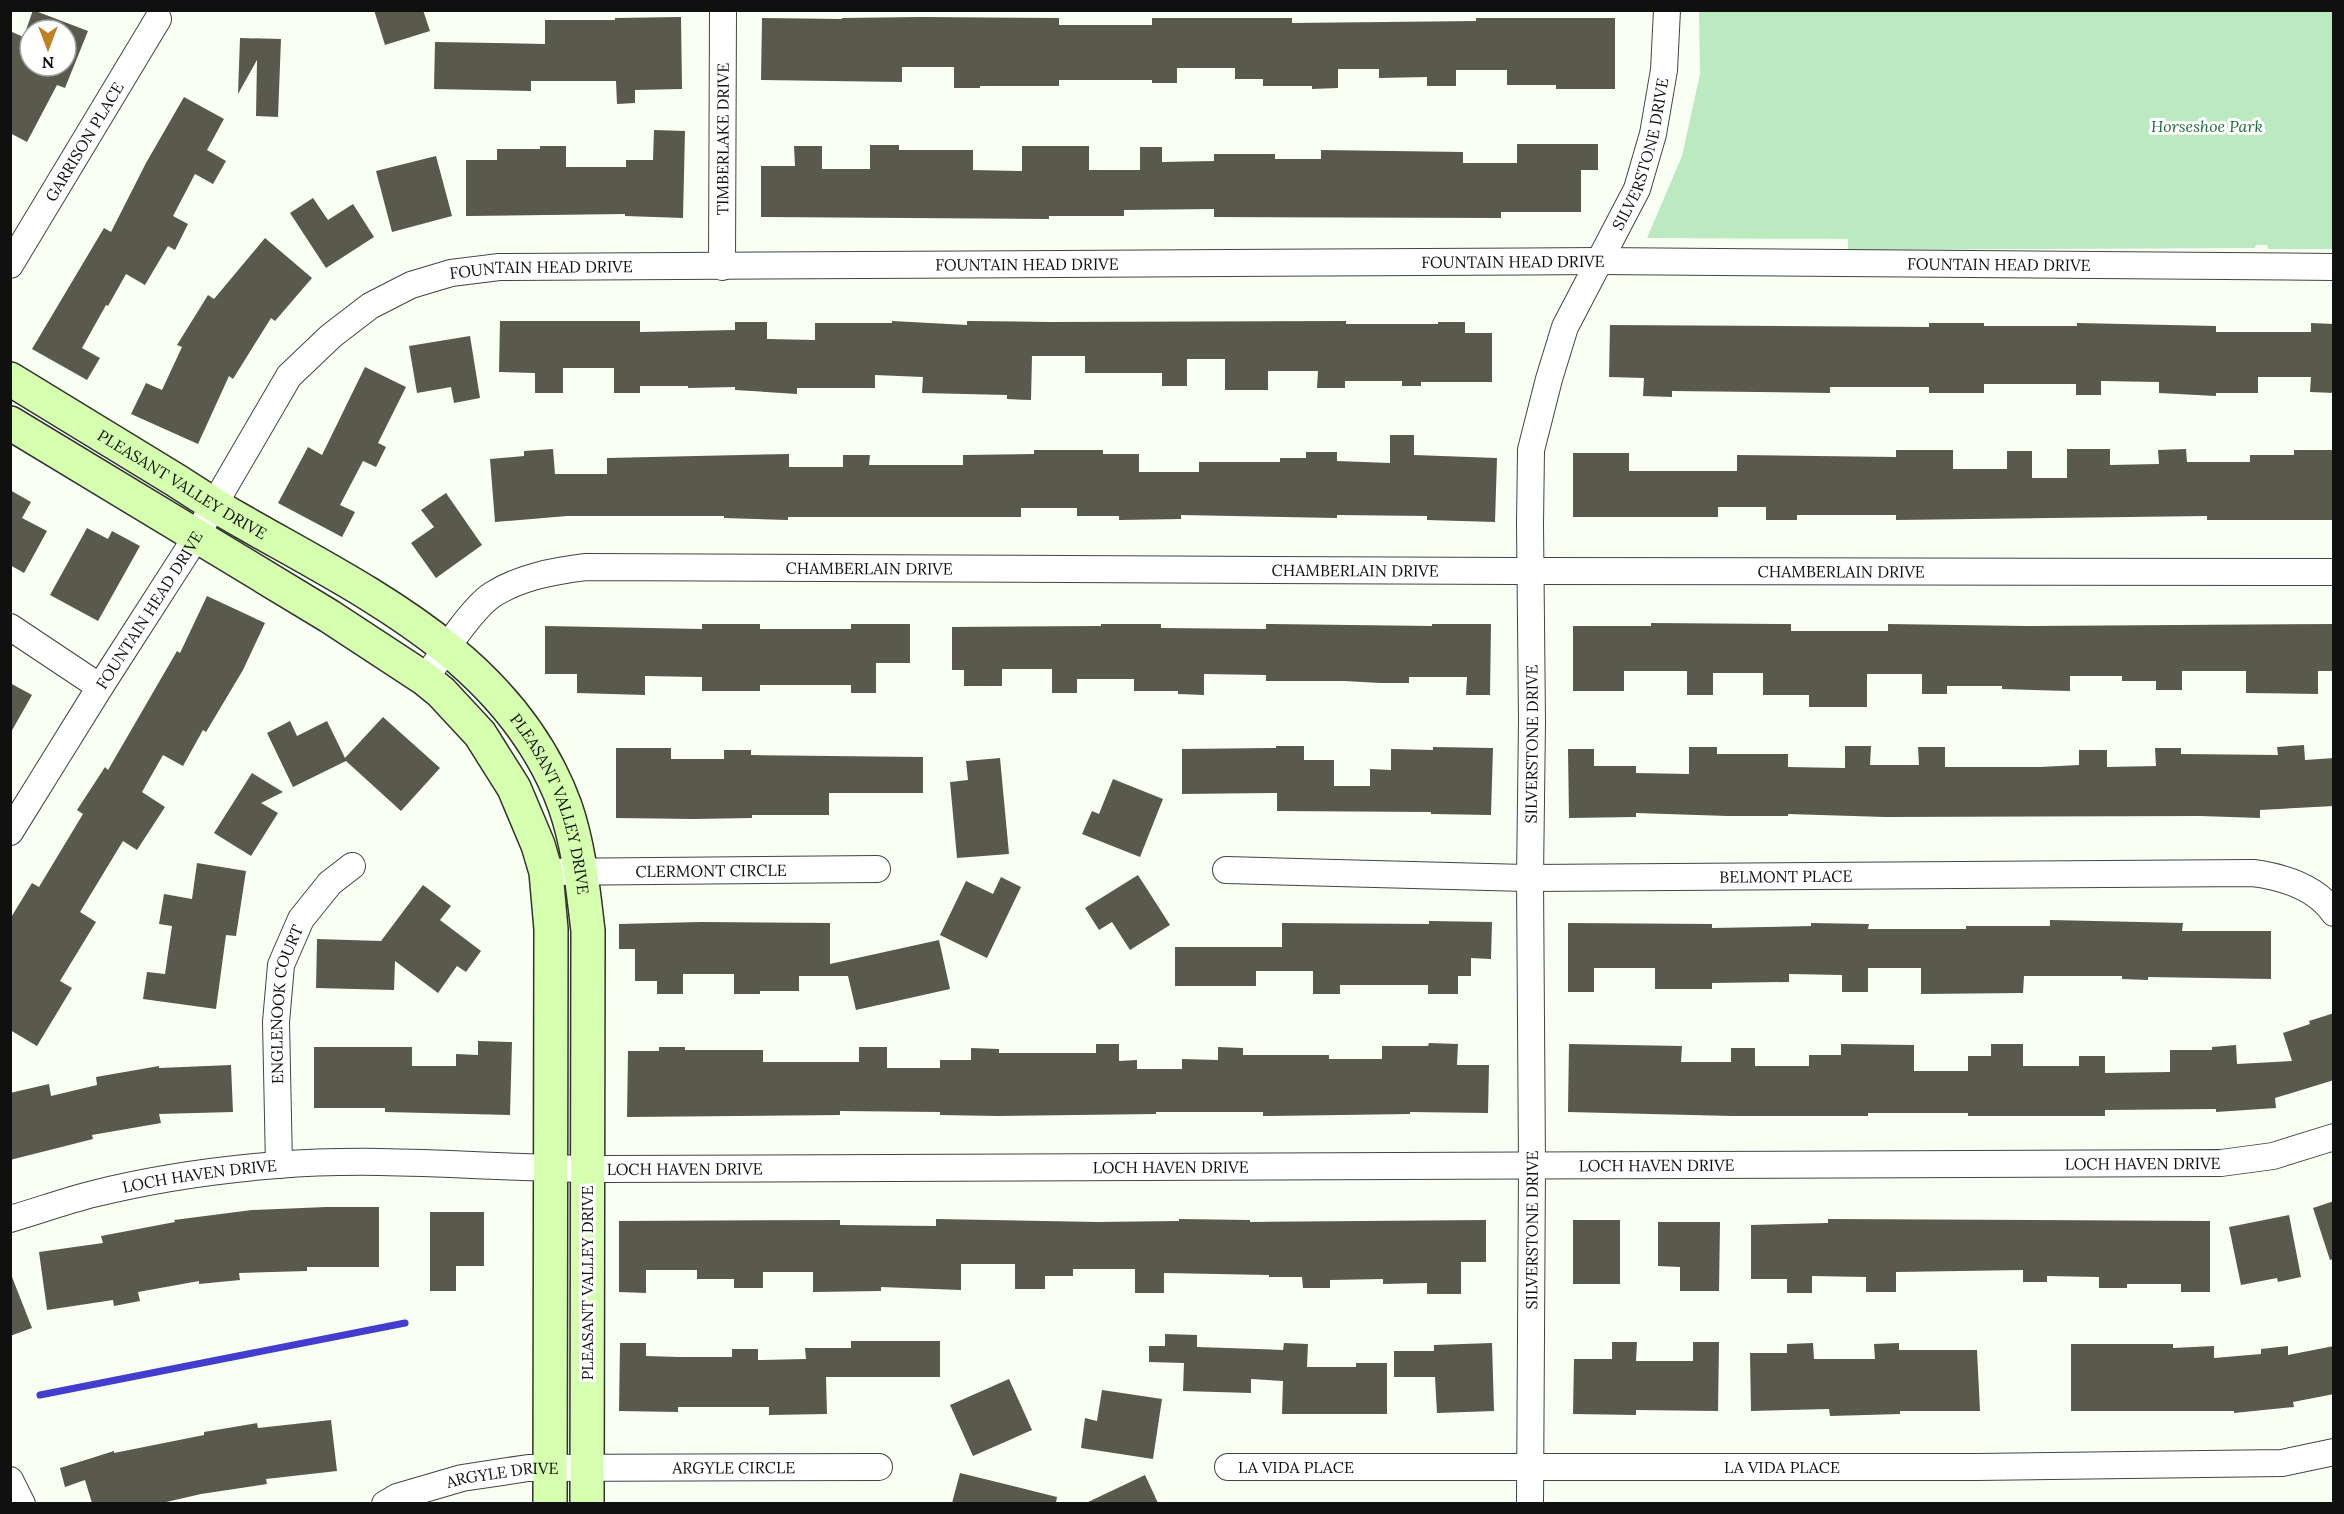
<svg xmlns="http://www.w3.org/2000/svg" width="2344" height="1514" viewBox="0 0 2344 1514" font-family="Lora,serif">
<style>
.green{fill:#bbeac1}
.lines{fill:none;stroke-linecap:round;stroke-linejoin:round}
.stream{stroke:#423dce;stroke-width:7}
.building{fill:#59594c}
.street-casing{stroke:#434343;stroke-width:28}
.secondary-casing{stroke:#323232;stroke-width:36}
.street{stroke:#fff;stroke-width:26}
.secondary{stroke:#d5ffae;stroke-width:33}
.labels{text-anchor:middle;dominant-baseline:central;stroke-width:6;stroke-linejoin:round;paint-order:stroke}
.park-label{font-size:16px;font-style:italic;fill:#1f693e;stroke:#fff}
.street-label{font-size:16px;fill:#101010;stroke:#fff}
</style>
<rect width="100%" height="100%" fill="#fafff3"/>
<polygon class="green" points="1699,11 2333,11 2333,249 2268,249 2267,245 2256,245 2255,248 1848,250 1848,239 1647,238 1682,156 1700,74"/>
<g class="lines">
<polyline class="stream" points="40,1395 405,1323"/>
</g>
<g class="building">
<polygon points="33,10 88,31 65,88 57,85 27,142 10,133 10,31 30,40 30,66 66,66 66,30 26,30"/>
<polygon points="374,10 423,10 430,31 385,45"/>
<polygon points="681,17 682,89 635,90 635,103 617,104 616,81 531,81 531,91 434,89 435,42 545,44 545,20 615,20 615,18"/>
<polygon points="921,17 1059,18 1059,25 1152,25 1152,18 1292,18 1292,23 1476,21 1476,18 1615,18 1615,89 1556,89 1556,85 1507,85 1507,70 1456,70 1456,86 1427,86 1427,77 1379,78 1379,69 1338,69 1338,88 1312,89 1312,86 1263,86 1263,79 1235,79 1235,68 1177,68 1177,83 1152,83 1152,80 1059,80 1059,86 980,86 980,88 954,88 954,67 902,67 902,82 761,80 762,18 842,19 842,18"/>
<polygon points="240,38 281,39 278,117 256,116 257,60 238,94"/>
<polygon points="184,97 224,119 207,150 226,161 213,184 195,174 173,216 188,224 175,250 168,246 145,285 126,274 108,306 106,305 82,348 100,358 87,380 32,349 104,228 111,232 146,163"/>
<polygon points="654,130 685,131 683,218 625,216 625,214 466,216 466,160 497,160 497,149 540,149 540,146 566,146 566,167 626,167 626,160 653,160"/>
<polygon points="1517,144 1598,144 1598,170 1581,170 1581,212 1501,212 1501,218 1214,217 1214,209 1124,210 1124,216 1049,216 1049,219 761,217 761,166 795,166 794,146 822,146 822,169 870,169 870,145 899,145 899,150 973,150 973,170 1022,171 1022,146 1089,146 1089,170 1140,170 1140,147 1162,147 1162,162 1214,161 1214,154 1275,154 1275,159 1321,159 1321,150 1463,152 1463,163 1517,163"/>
<polygon points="436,156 452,216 392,232 376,171"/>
<polygon points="313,198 328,220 353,204 374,237 326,268 290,213"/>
<polygon points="265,238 312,278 275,321 271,318 233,379 229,376 198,444 131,414 146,383 162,390 182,347 177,345 208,295 214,299"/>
<polygon points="500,321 640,321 640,332 735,330 735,322 767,322 767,339 815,340 815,323 892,323 892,321 967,325 967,321 1050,322 1346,321 1346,324 1438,324 1438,322 1465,322 1465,333 1492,333 1492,382 1421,382 1421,386 1402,386 1402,381 1345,381 1345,388 1317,388 1318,371 1268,371 1268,390 1225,390 1225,359 1187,359 1187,386 1162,386 1162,373 1085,373 1085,356 1032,356 1031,400 1007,399 1007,395 922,393 923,377 875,375 875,388 797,388 797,394 735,390 735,387 688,388 688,386 640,386 640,393 614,393 614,368 563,368 563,393 535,393 535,373 499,372"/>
<polygon points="1929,323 1984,323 1984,326 2077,326 2077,323 2216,326 2216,332 2311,332 2311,323 2334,324 2334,393 2310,392 2311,377 2258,377 2258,393 2216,393 2216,396 2159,393 2159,382 2101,381 2101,395 2076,395 2076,384 1984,384 1984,393 1929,393 1929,387 1830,387 1830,393 1672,391 1672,397 1643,396 1644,378 1609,377 1610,325 1929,327"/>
<polygon points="470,336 480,398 454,403 451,387 417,393 409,346"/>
<polygon points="365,367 406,387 378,443 386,447 376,467 363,461 340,505 355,512 342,537 278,503 308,447 322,455"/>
<polygon points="1390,435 1414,435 1414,455 1497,458 1495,522 1427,520 1427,516 1337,515 1337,518 1181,515 1181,519 1119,520 1119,516 1077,516 1077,508 1021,508 1021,517 788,517 788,520 724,518 724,516 567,516 495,522 490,459 524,456 524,451 553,449 555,474 607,474 607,458 789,454 789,467 843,467 843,455 870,455 869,465 963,465 963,455 1034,454 1034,450 1103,450 1103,454 1139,454 1139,472 1199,472 1199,462 1280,462 1280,458 1306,458 1306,452 1337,452 1337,461 1390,463"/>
<polygon points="2067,449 2110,449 2110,465 2159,464 2158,450 2186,449 2187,462 2250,462 2250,455 2294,455 2294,450 2334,450 2334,520 2207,520 2207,516 1896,520 1896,515 1797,515 1797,520 1766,520 1766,507 1718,507 1718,517 1573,517 1573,453 1629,453 1629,471 1737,471 1737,455 1896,457 1896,450 1953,450 1953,469 2007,469 2007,451 2032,451 2032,478 2067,478"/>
<polygon points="10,490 31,502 22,518 47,531 24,573 10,565"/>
<polygon points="446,493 482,545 436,578 411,543 434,527 421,510"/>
<polygon points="87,528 108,539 112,531 140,546 98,621 50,595"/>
<polygon points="207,596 265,623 243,670 206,732 203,730 183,766 163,755 142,792 165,807 137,850 123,841 80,912 96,922 60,981 72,988 37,1046 10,1030 10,919 32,883 39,887 83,814 77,810 105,767 108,770 177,651 180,653"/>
<polygon points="1651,623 1791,624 1791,631 1888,631 1888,624 2026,626 2334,624 2334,671 2318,671 2318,694 2246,693 2246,671 2182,671 2182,690 2156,690 2156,681 2122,681 2122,676 2070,676 2070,691 2002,689 2002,686 1947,686 1947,694 1922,694 1922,674 1867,674 1867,707 1809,707 1809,695 1763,695 1763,673 1713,673 1713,695 1687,695 1687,671 1624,671 1624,691 1573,691 1573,626 1651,626"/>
<polygon points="702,624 760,624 760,629 851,629 851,624 910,624 910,663 876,663 876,693 851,693 851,685 760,685 760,691 702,691 702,677 645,676 645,695 577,693 577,674 545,674 545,626 702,629"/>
<polygon points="1101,624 1161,624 1161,628 1266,629 1266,624 1432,626 1432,624 1491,624 1490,695 1466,695 1467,677 1409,677 1409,683 1380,683 1344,681 1266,681 1266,675 1204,674 1204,695 1178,694 1178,691 1134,691 1134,679 1077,679 1077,693 1052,693 1052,669 1002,669 1002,686 964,686 964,670 952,670 952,627 1101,626"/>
<polygon points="10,683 32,695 10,734"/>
<polygon points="383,717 440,768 401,811 346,761 293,787 267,733 290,721 297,736 327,721 345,758"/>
<polygon points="2304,745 2305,760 2334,758 2334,806 2260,810 2260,818 2200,816 1885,817 1788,814 1788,816 1728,816 1636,813 1636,817 1569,818 1568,749 1594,749 1594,766 1636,766 1636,773 1689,774 1689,747 1717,747 1717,754 1788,754 1788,767 1845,768 1845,746 1871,746 1870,765 1919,765 1918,747 1945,747 1945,767 2040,767 2079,765 2079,750 2107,750 2107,767 2156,766 2155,748 2181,748 2181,754 2278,755 2277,747"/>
<polygon points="1276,746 1304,746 1304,760 1334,760 1334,786 1370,786 1370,769 1391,770 1391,749 1433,750 1433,747 1493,748 1491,815 1431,814 1431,812 1277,811 1277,793 1182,794 1182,749 1276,748"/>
<polygon points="616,748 671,748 671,759 724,759 724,750 751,750 751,755 923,757 923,793 829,793 829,815 752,815 752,818 694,819 616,818"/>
<polygon points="1000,758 1009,854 957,858 950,782 968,780 966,761"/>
<polygon points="252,773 283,792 261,803 278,813 251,856 214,833"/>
<polygon points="1113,779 1163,799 1140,857 1082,834 1092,811 1099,814"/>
<polygon points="197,863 246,871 236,936 226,935 216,1009 143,999 147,972 165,974 172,926 159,924 164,894 192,899"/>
<polygon points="1138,875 1170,925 1130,950 1112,922 1099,930 1085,908"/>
<polygon points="1001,877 1021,887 987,958 940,935 966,881 993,894"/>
<polygon points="423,885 451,906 440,920 481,951 466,972 457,966 438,993 395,961 394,990 316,988 317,939 381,941"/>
<polygon points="2050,920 2183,923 2182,931 2271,931 2271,979 2148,977 2148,980 2122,979 2122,976 2024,976 2023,993 1921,994 1921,968 1868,968 1868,992 1842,992 1842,975 1789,974 1789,982 1712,983 1712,989 1655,989 1655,968 1594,968 1594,992 1568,992 1568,923 1712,924 1712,928 1811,926 1811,923 1869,924 1868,929 1966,929 1966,926 2050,926"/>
<polygon points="1429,921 1492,922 1491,959 1471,958 1471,976 1458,976 1458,994 1428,994 1428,985 1340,985 1340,994 1313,994 1313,971 1256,971 1256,986 1175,986 1175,947 1282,947 1282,923 1429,924"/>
<polygon points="701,922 830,923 830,964 939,940 950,989 856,1010 848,976 799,976 799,991 760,991 760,994 734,994 734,974 683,974 683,994 657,994 657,981 635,981 635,949 619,949 619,924"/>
<polygon points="2334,1013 2334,1080 2275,1098 2276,1108 2216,1112 2216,1109 2105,1110 2105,1116 1968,1116 1968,1113 1868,1113 1868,1116 1732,1116 1568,1112 1569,1044 1682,1046 1681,1062 1731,1062 1731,1048 1755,1048 1755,1066 1809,1066 1809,1055 1841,1055 1841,1044 1914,1045 1914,1071 1968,1071 1968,1056 1991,1056 1991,1044 2023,1044 2023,1066 2079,1066 2079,1056 2105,1056 2105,1073 2170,1072 2170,1050 2212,1050 2212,1047 2236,1045 2237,1064 2292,1061 2283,1033 2310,1024 2309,1021"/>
<polygon points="478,1041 512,1042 510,1115 385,1112 385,1108 314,1108 314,1047 412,1047 412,1066 456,1066 456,1054 478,1055"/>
<polygon points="1429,1043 1458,1044 1457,1065 1489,1065 1488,1113 1410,1112 1410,1114 1263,1116 1263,1112 1156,1112 1156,1114 998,1116 940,1115 940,1112 840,1111 840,1115 627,1117 628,1051 659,1051 659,1047 685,1047 685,1050 763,1050 763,1062 859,1062 859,1047 887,1047 887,1068 940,1068 940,1060 971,1060 971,1048 999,1049 999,1053 1096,1053 1096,1044 1119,1044 1119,1061 1137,1060 1137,1069 1182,1069 1182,1059 1218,1060 1218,1047 1243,1048 1243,1055 1329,1055 1329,1059 1382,1059 1382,1046 1428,1046"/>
<polygon points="231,1065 233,1112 159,1114 161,1123 92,1135 93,1139 10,1160 10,1093 49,1084 51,1096 97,1085 96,1077 159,1066 159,1068"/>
<polygon points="2334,1201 2334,1259 2330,1260 2313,1208"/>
<polygon points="326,1207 379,1207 379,1267 307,1267 307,1271 239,1273 240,1280 199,1284 199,1281 138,1292 140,1301 114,1306 113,1300 47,1310 39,1252 103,1243 101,1236 175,1222 174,1220 252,1210"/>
<polygon points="430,1212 484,1212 484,1266 456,1266 456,1291 430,1291"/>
<polygon points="2289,1215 2301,1277 2278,1282 2277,1278 2241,1285 2229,1227"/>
<polygon points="936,1219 1098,1222 1179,1221 1179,1219 1250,1220 1250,1222 1486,1220 1486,1262 1461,1262 1461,1294 1427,1294 1427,1283 1383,1284 1383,1279 1330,1280 1330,1288 1303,1288 1302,1277 1269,1277 1269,1275 1164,1273 1164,1293 1135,1293 1135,1269 1073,1269 1073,1276 1045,1276 1045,1289 1015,1289 1015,1264 961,1264 961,1290 881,1287 881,1291 813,1292 813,1272 763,1272 763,1288 734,1288 734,1279 697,1279 697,1270 646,1270 646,1293 619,1292 619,1221 840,1220 840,1225 936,1226"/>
<polygon points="1828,1219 2210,1221 2210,1292 2181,1292 2181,1284 2127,1284 2127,1288 2099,1288 2099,1277 2047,1276 2047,1282 2023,1282 2023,1270 1896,1272 1896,1292 1866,1292 1866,1277 1812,1276 1812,1293 1787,1293 1787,1279 1751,1279 1751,1225 1828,1223"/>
<rect x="1573" y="1220" width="47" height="64"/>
<polygon points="1658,1222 1720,1222 1719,1291 1680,1291 1680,1267 1658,1266"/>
<polygon points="10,1277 12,1277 32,1328 10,1336"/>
<polygon points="1165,1334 1197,1335 1197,1347 1283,1350 1284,1343 1308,1344 1307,1367 1356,1367 1356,1363 1387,1363 1387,1414 1282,1414 1283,1381 1251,1379 1251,1393 1183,1391 1184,1363 1149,1362 1149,1346 1165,1346"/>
<polygon points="851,1341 940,1341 940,1377 826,1377 827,1414 769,1415 769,1407 678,1407 678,1412 619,1411 620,1343 646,1343 646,1356 679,1357 732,1357 732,1349 758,1349 758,1360 806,1359 805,1348 851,1348"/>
<polygon points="1612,1342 1637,1342 1636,1361 1693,1361 1693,1342 1719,1342 1718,1411 1636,1410 1636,1415 1573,1414 1574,1359 1612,1359"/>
<polygon points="1492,1343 1494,1411 1437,1413 1435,1377 1394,1377 1394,1351 1434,1351 1434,1345"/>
<polygon points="1813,1343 1814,1359 1875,1359 1874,1344 1899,1343 1899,1350 1977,1350 1980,1411 1900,1411 1900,1414 1830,1416 1829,1409 1751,1411 1750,1353 1787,1353 1787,1344"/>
<polygon points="2071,1344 2173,1344 2173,1348 2214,1346 2214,1358 2261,1354 2261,1349 2288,1346 2288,1355 2334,1346 2334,1394 2293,1402 2294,1407 2234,1413 2234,1411 2071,1411"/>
<polygon points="1009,1379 1032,1430 973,1456 950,1405"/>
<polygon points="1102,1390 1162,1399 1153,1459 1081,1448 1085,1418 1097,1421"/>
<polygon points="331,1420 337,1471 266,1479 267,1484 201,1494 162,1503 92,1503 85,1480 65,1487 60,1468 114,1451 114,1453 204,1435 204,1432 257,1423 258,1428"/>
<polygon points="960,1473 1057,1497 1056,1503 952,1503"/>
<polygon points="1145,1475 1158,1503 1086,1503"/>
</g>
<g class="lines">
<g class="street-casing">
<g id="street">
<path id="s1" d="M10 265 158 19"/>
<path id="s2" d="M722 267 723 10"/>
<polyline points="10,627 100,687"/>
<path id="s3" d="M425 679C440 657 472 608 492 595 520 577 554 571 586 567L1515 571 2334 572"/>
<path id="s4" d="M10 832 100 687 186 553 289 376 331 336 370 306 411 285 451 273 499 267 1599 261 2334 267"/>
<path id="s5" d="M1226 870 1530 878 2253 873C2283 877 2316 887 2334 913"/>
<path id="s6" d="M546 872 877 869"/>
<path id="s7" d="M279 1165 276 1022 281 965 301 919 330 883 352 866"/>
<path id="s8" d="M10 1219C38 1211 65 1201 93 1194 153 1179 215 1170 277 1165 386 1156 496 1169 605 1169L2221 1163 2273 1156 2334 1137"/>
<path id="s9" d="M1228 1467H1977L2282 1463 2334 1452"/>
<polyline points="10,1480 22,1504"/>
<path id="s10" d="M385 1504 397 1497 462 1478 528 1468 879 1467"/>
<path id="s11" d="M1530 1504 1532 1165 1530 878 1532 721 1530 524 1531 450 1549 379 1565 327 1637 189 1653 134 1664 70 1667 10"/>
</g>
</g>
<g class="secondary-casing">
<g id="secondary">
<path id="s12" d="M10 379C66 413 121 447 177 481 197 494 217 507 238 519 365 592 511 658 565 806 579 846 583 889 588 931L587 1504"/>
<polyline points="10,423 329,616 425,679 441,692 480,734 514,788 538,845 546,872 551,929 550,1504"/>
</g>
</g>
<use href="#street" class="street"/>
<use href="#secondary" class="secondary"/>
</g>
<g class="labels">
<g class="park-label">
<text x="2207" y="126">Horseshoe Park</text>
</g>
<g class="street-label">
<text stroke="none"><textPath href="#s2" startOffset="128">TIMBERLAKE DRIVE</textPath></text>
<text stroke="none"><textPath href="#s1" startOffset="144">GARRISON PLACE</textPath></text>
<text stroke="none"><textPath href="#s11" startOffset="1372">SILVERSTONE DRIVE</textPath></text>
<text stroke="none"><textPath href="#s4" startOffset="1792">FOUNTAIN HEAD DRIVE</textPath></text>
<text stroke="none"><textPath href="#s4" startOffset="2278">FOUNTAIN HEAD DRIVE</textPath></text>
<text stroke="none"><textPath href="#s4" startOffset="1306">FOUNTAIN HEAD DRIVE</textPath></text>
<text stroke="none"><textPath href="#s4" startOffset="820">FOUNTAIN HEAD DRIVE</textPath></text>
<text stroke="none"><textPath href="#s12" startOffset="202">PLEASANT VALLEY DRIVE</textPath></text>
<text stroke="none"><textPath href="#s3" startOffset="490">CHAMBERLAIN DRIVE</textPath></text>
<text stroke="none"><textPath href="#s3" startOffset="976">CHAMBERLAIN DRIVE</textPath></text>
<text stroke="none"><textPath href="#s3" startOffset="1462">CHAMBERLAIN DRIVE</textPath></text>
<text stroke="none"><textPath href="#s4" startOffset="262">FOUNTAIN HEAD DRIVE</textPath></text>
<text stroke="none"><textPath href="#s11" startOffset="760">SILVERSTONE DRIVE</textPath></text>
<text stroke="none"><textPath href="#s12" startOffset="706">PLEASANT VALLEY DRIVE</textPath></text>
<text stroke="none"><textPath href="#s6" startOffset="165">CLERMONT CIRCLE</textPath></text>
<text stroke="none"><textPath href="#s5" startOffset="560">BELMONT PLACE</textPath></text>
<text stroke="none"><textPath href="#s7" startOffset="162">ENGLENOOK COURT</textPath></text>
<text stroke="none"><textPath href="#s8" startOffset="2139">LOCH HAVEN DRIVE</textPath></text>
<text stroke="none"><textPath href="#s8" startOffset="1653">LOCH HAVEN DRIVE</textPath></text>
<text stroke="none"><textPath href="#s8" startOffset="1167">LOCH HAVEN DRIVE</textPath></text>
<text stroke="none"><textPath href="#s8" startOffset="681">LOCH HAVEN DRIVE</textPath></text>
<text stroke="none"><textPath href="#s8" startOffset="195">LOCH HAVEN DRIVE</textPath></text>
<text stroke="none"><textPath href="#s11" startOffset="274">SILVERSTONE DRIVE</textPath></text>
<text transform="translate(587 1283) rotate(-90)">PLEASANT VALLEY DRIVE</text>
<text stroke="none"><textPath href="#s10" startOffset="354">ARGYLE CIRCLE</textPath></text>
<text stroke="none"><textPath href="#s9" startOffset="68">LA VIDA PLACE</textPath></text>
<text stroke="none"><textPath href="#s9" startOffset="554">LA VIDA PLACE</textPath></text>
<text stroke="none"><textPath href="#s10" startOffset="122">ARGYLE DRIVE</textPath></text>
</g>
</g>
<rect width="2344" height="1514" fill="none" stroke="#101010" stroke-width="24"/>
<g transform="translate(48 48) rotate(180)"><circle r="28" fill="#ffffff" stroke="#9f9f9f" stroke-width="1.5"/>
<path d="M0-4.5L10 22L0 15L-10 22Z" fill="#c28126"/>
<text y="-9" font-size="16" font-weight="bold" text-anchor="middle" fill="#101010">N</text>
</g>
</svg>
